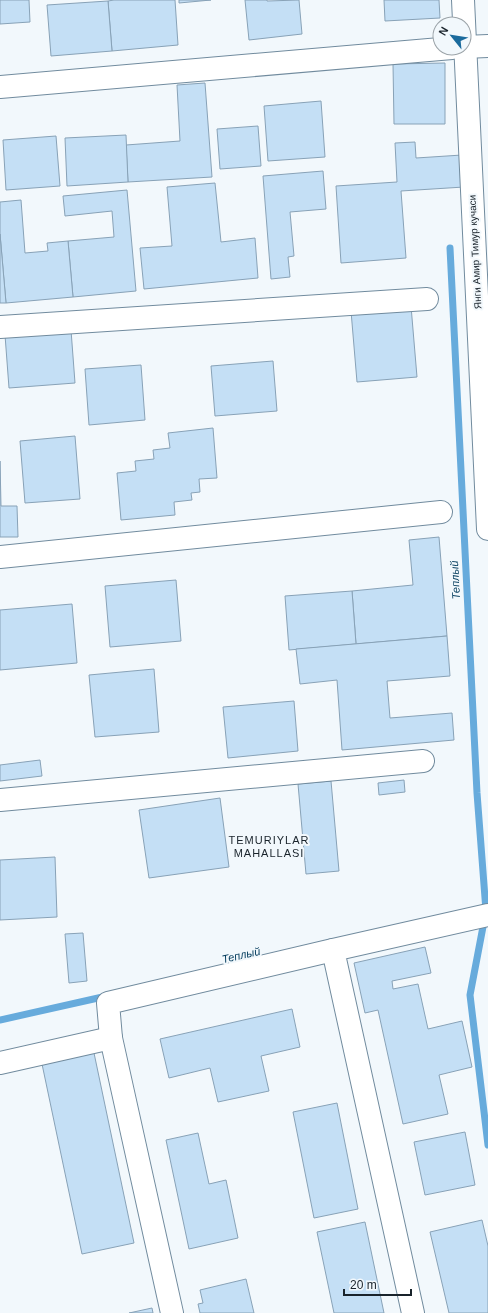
<svg xmlns="http://www.w3.org/2000/svg" width="488" height="1313" viewBox="0 0 488 1313" font-family="Arial,sans-serif">
<style>
.lines{fill:none;stroke-linecap:round;stroke-linejoin:round}
.stream{stroke:#67abdc;stroke-width:7}
.building{fill:#c4dff5;stroke:#88a2b7}
.minor-casing{stroke:#718b9e;stroke-width:24}
.minor{stroke:#fff;stroke-width:22}
.labels{text-anchor:middle;dominant-baseline:central;stroke-width:4;stroke-linejoin:round;paint-order:stroke}
.street-label{font-size:10px;fill:#19232b;stroke:#f2f8fc}
.water-label{font-size:11px;font-style:italic;fill:#023b5c;stroke:#f2f8fc}
.neighbourhood-label{font-size:11px;letter-spacing:1px;fill:#19232b;stroke:#f2f8fc}
</style>
<rect width="100%" height="100%" fill="#f2f8fc"/>
<g class="lines">
<g class="stream">
<polyline points="450,248 477,793 486,911 470,995 488,1145"/>
<polyline points="0,1020 107,996"/>
</g>
</g>
<g class="building">
<polygon points="0,0 29,0 30,22 0,24"/>
<polygon points="114,0 175,0 178,45 112,51 108,1"/>
<polygon points="179,0 211,0 179,3"/>
<polygon points="245,0 267,0 267,1 299,0 302,34 249,40"/>
<polygon points="384,0 439,0 440,18 385,21"/>
<polygon points="108,1 112,51 51,56 47,5"/>
<polygon points="445,63 445,124 394,124 393,64"/>
<polygon points="205,83 212,177 128,182 126,145 180,141 177,85"/>
<polygon points="321,101 325,157 268,161 264,106"/>
<polygon points="258,126 261,166 220,169 217,129"/>
<polygon points="126,135 128,182 67,186 65,138"/>
<polygon points="56,136 60,186 6,190 3,140"/>
<polygon points="415,142 416,158 462,155 464,187 401,191 406,258 341,263 336,186 397,182 395,143"/>
<polygon points="323,171 326,209 290,212 294,256 288,257 290,277 271,279 263,176"/>
<polygon points="215,183 221,242 255,238 258,278 144,289 140,248 172,246 167,187"/>
<polygon points="127,190 136,291 73,297 68,241 114,237 112,211 65,216 63,196"/>
<polygon points="21,200 25,253 48,251 47,243 68,241 73,297 6,303 0,234 0,202"/>
<polygon points="0,234 6,303 0,303"/>
<polygon points="411,306 417,377 357,382 351,311"/>
<polygon points="71,330 75,383 9,388 5,335"/>
<polygon points="273,361 277,411 215,416 211,366"/>
<polygon points="141,365 145,420 89,425 85,369"/>
<polygon points="213,428 217,478 199,479 200,492 191,493 192,500 174,502 175,515 121,520 117,473 136,471 135,461 154,459 153,450 170,448 168,433"/>
<polygon points="75,436 80,499 25,503 20,441"/>
<polygon points="0,461 1,506 17,506 18,537 0,537"/>
<polygon points="439,537 447,636 356,644 352,591 413,585 409,540"/>
<polygon points="176,580 181,641 110,647 105,586"/>
<polygon points="352,591 356,644 289,650 285,596"/>
<polygon points="72,604 77,663 0,670 0,610"/>
<polygon points="447,636 450,676 387,681 390,718 452,713 454,740 342,750 337,680 300,684 296,649"/>
<polygon points="154,669 159,732 95,737 89,675"/>
<polygon points="294,701 298,751 228,758 223,707"/>
<polygon points="40,760 42,776 0,781 0,765"/>
<polygon points="404,780 405,792 379,795 378,783"/>
<polygon points="331,781 339,871 306,874 298,784"/>
<polygon points="220,798 229,867 149,878 139,810"/>
<polygon points="55,857 57,917 0,920 0,860"/>
<polygon points="83,933 87,981 69,983 65,934"/>
<polygon points="425,947 431,973 392,981 393,989 418,984 428,1029 462,1021 472,1067 439,1075 448,1114 403,1124 378,1010 365,1013 354,963"/>
<polygon points="292,1009 300,1047 261,1056 269,1091 218,1102 210,1068 169,1078 160,1039"/>
<polygon points="94,1053 134,1243 82,1254 42,1064"/>
<polygon points="337,1103 358,1209 314,1218 293,1112"/>
<polygon points="465,1132 475,1185 425,1195 414,1142"/>
<polygon points="198,1133 209,1184 226,1180 238,1238 189,1249 166,1140"/>
<polygon points="482,1220 488,1246 488,1313 449,1313 430,1232"/>
<polygon points="365,1222 384,1313 334,1313 317,1232"/>
<polygon points="246,1279 254,1313 200,1313 198,1304 203,1303 200,1290"/>
<polygon points="152,1308 153,1313 129,1313"/>
</g>
<g class="lines">
<g class="minor-casing">
<g id="minor">
<polyline points="463,0 488,529"/>
<polyline points="464,47 488,46"/>
<polyline points="0,87 452,48"/>
<polyline points="0,327 427,299"/>
<polyline points="0,557 441,512"/>
<polyline points="0,800 423,761"/>
<polyline points="0,1063 111,1038"/>
<polyline points="172,1313 111,1038 108,1003 333,950"/>
<polyline points="413,1313 333,950 488,915"/>
</g>
</g>
<use href="#minor" class="minor"/>
</g>
<g class="labels">
<g class="street-label">
<text transform="translate(475 252) rotate(-93)">Янги Амир Тимур кучаси</text>
</g>
<g class="water-label">
<text transform="translate(455 580) rotate(-93)">Теплый</text>
<text transform="translate(241 955) rotate(-13)">Теплый</text>
</g>
<g class="neighbourhood-label">
<text x="269" y="840">TEMURIYLAR<tspan x="269" dy="13">MAHALLASI</tspan></text>
</g>
</g>
<g transform="translate(452 36) rotate(300)"><circle r="19" fill="#f2f8fc" stroke="#9ba3a8"/>
<path d="M0-3L7 15L0 10L-7 15Z" fill="#1b6b9d"/>
<text y="-6" font-size="11" font-weight="bold" text-anchor="middle" fill="#19232b">N</text>
</g>
<path d="M344 1289v6h67v-6" fill="none" stroke="#19232b" stroke-width="2"/>
<text x="350" y="1289" font-size="12" fill="#19232b" stroke="#f2f8fc" stroke-width="3" paint-order="stroke">20 m</text>
</svg>
